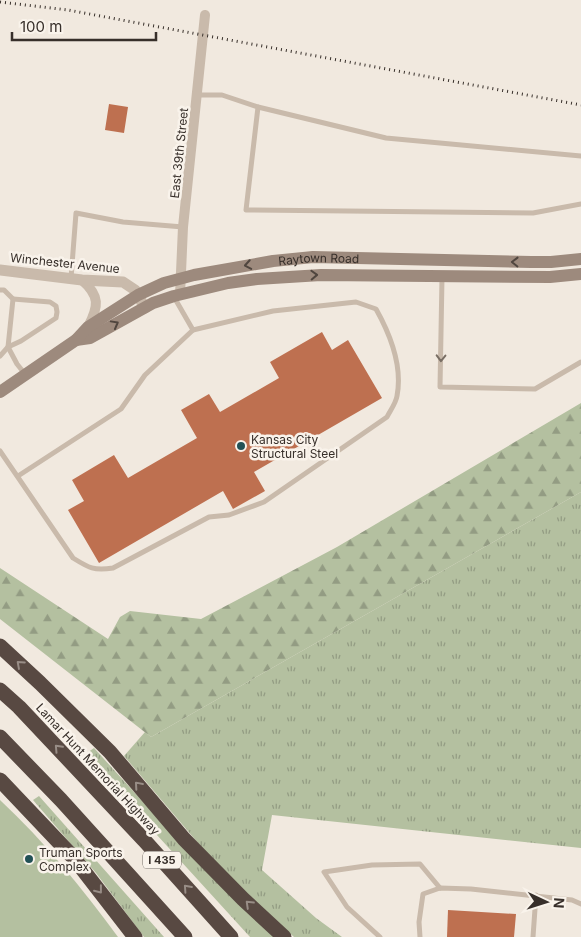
<svg xmlns="http://www.w3.org/2000/svg" width="581" height="937" viewBox="0 0 581 937" font-family="Inter,sans-serif">
<style>
.grass{fill:url(#grass-tufts)}
.forest{fill:url(#forest-firs)}
.pitch{fill:#b4c0a0}
.building{fill:#be7050}
.lines{fill:none;stroke-linecap:round;stroke-linejoin:round}
.service{stroke:#c9baab;stroke-width:5}
.minor{stroke:#c9baab;stroke-width:10}
.tertiary{stroke:#c9baab;stroke-width:11}
.secondary{stroke:#9d8a7d;stroke-width:12}
.motorway{stroke:#584942;stroke-width:15}
.rail{stroke:#372f2a;stroke-width:3;stroke-dasharray:1 4;stroke-linecap:butt}
.oneway{stroke:#50463f}
.oneway2{stroke:#796e64}
.oneway3{stroke:#988d86}
.poi-dot{fill:#225156;stroke:#f9f3eb;stroke-width:2}
.labels{text-anchor:middle;dominant-baseline:central;stroke-width:5;stroke-linejoin:round;paint-order:stroke}
.shield{fill:#f9f3eb;stroke:#716a64;stroke-width:1}
.shield-label{font-size:11px;font-weight:bold;fill:#372f2a}
.street-label{font-size:12px;fill:#372f2a;stroke:#f9f3eb}
.poi-label{font-size:12px;fill:#372f2a;stroke:#f9f3eb;text-anchor:start}
</style>
<defs>
<pattern id="grass-tufts" width="24" height="20" patternUnits="userSpaceOnUse" patternTransform="scale(1.25)"><rect width="24" height="20" fill="#b4c0a0"/><path d="M3 7l-1-3M5 7V3M7 7l1-3M15 17l-1-3M17 17v-4M19 17l1-3" fill="none" stroke="#939c83"/></pattern>
<pattern id="forest-firs" width="22" height="20" patternUnits="userSpaceOnUse" patternTransform="scale(1.25)"><rect width="22" height="20" fill="#b4c0a0"/><path d="M5 1l3.5 6h-7zM16 11l3.5 6h-7z" fill="#939c83"/></pattern>
</defs>
<rect width="100%" height="100%" fill="#f1e9df"/>
<g class="grass">
<polygon points="581,492 581,848 272,815 262,870 316,918 342,937 294,937 235,882 210,857 124,756 145,732 151,737"/>
<polygon points="94,748 154,814 274,937 250,937 84,755"/>
<polygon points="39,796 164,937 144,937 96,873 33,800"/>
</g>
<polygon class="forest" points="581,403 581,492 151,737 0,619 0,568 108,639 120,617 130,611 201,619 337,547"/>
<path class="pitch" d="M0 800C44 841 82 888 118 937H0Z"/>
<g class="building">
<polygon points="109,104 128,107 124,133 105,130"/>
<polygon points="322,332 332,350 348,340 382,398 254,472 265,491 233,509 223,491 99,563 68,510 84,501 72,480 114,455 128,478 197,438 181,410 209,394 220,412 279,378 270,362"/>
<polygon points="448,910 516,914 514,937 447,937"/>
</g>
<g class="lines">
<g class="service">
<polyline points="198,95 222,95 258,107 386,138 581,156"/>
<polyline points="258,107 246,210 533,213 581,204"/>
<polyline points="71,278 76,213 123,222 183,227"/>
<polyline points="442,278 440,387 535,389 581,362"/>
<polyline points="0,290 4,290 13,299 8,347 17,364 25,374"/>
<polyline points="0,356 8,347 21,341 56,318 57,312 56,306 50,302 13,299"/>
<path d="M0 451 73 558C89 568 94 571 113 568L209 517 229 515 264 502 387 417C390 411 396 403 397 396 403 365 390 334 376 309L356 302 273 311 193 330"/>
<polyline points="18,476 121,409 145,375 193,330 174,297"/>
<polyline points="380,937 347,907 324,872 372,865 420,864 440,888"/>
<polyline points="420,937 419,922 423,894 440,888 471,889 572,900 581,904"/>
<polyline points="533,937 536,895"/>
</g>
<g class="minor">
<path d="M82 280C100 296 99 306 88 327"/>
<polyline points="180,295 183,227 205,15"/>
</g>
<polyline class="tertiary" points="0,270 82,280 123,282 135,290 145,308"/>
<g class="secondary">
<polyline points="76,340 90,338 153,303 174,296 228,283 257,279 321,275 550,277 581,274"/>
<path id="s1" d="M0 392 76 340 88 327 138 295 164 283 194 275 273 261 313 257 531 262H551L581 259"/>
</g>
<g class="motorway">
<polyline points="0,646 40,683 110,752 184,839 243,899 284,937"/>
<polyline points="0,690 19,707 144,840 231,937"/>
<polyline points="0,737 61,800 185,937"/>
<polyline points="0,780 73,857 135,937"/>
</g>
<polyline class="rail" points="0,2 68,10 127,21 581,105"/>
</g>
<defs><path id="oneway-chevron" d="M-2-3.5L2.5 0L-2 3.5" fill="none" stroke-width="1.6" stroke-linecap="round" stroke-linejoin="round" transform="scale(1.25)"/></defs>
<g class="oneway">
<use href="#oneway-chevron" transform="translate(515 262) rotate(-179)"/>
<use href="#oneway-chevron" transform="translate(248 265) rotate(170)"/>
<use href="#oneway-chevron" transform="translate(314 275) rotate(-2)"/>
<use href="#oneway-chevron" transform="translate(115 324) rotate(-29)"/>
</g>
<use class="oneway2" href="#oneway-chevron" transform="translate(441 358) rotate(91)"/>
<g class="oneway3">
<use href="#oneway-chevron" transform="translate(20 664) rotate(-138)"/>
<use href="#oneway-chevron" transform="translate(58 748) rotate(-133)"/>
<use href="#oneway-chevron" transform="translate(138 785) rotate(-131)"/>
<use href="#oneway-chevron" transform="translate(187 888) rotate(-132)"/>
<use href="#oneway-chevron" transform="translate(99 890) rotate(52)"/>
<use href="#oneway-chevron" transform="translate(249 904) rotate(-136)"/>
</g>
<g class="poi-dot">
<circle cx="241" cy="446" r="5"/>
<circle cx="29" cy="859" r="5"/>
</g>
<g class="labels">
<rect class="shield" x="143" y="851.5" width="38" height="17" rx="4"/>
<g class="shield-label">
<text x="162" y="860">I 435</text>
</g>
<g class="street-label">
<text transform="translate(179 153) rotate(-84)">East 39th Street</text>
<text stroke="none"><textPath href="#s1" startOffset="355">Raytown Road</textPath></text>
<text transform="translate(65 263) rotate(6)">Winchester Avenue</text>
<text transform="translate(98 769) rotate(47)">Lamar Hunt Memorial Highway</text>
</g>
<g class="poi-label">
<text x="251" y="439">Kansas City<tspan x="251" dy="14">Structural Steel</tspan></text>
<text x="39" y="852">Truman Sports<tspan x="39" dy="14">Complex</tspan></text>
</g>
</g>
<g transform="translate(546 902) rotate(94)" stroke="#f9f3eb" stroke-width="4" paint-order="stroke">
<path d="M0-4L9 19L0 12L-9 19Z" fill="#372f2a"/>
<text y="-8" font-size="14" font-weight="bold" text-anchor="middle" fill="#372f2a">N</text>
</g>
<path d="M12 32v8h144v-8" fill="none" stroke="#372f2a" stroke-width="2.5"/>
<text x="20" y="32" font-size="15" fill="#372f2a" stroke="#f9f3eb" stroke-width="4" paint-order="stroke">100 m</text>
</svg>
